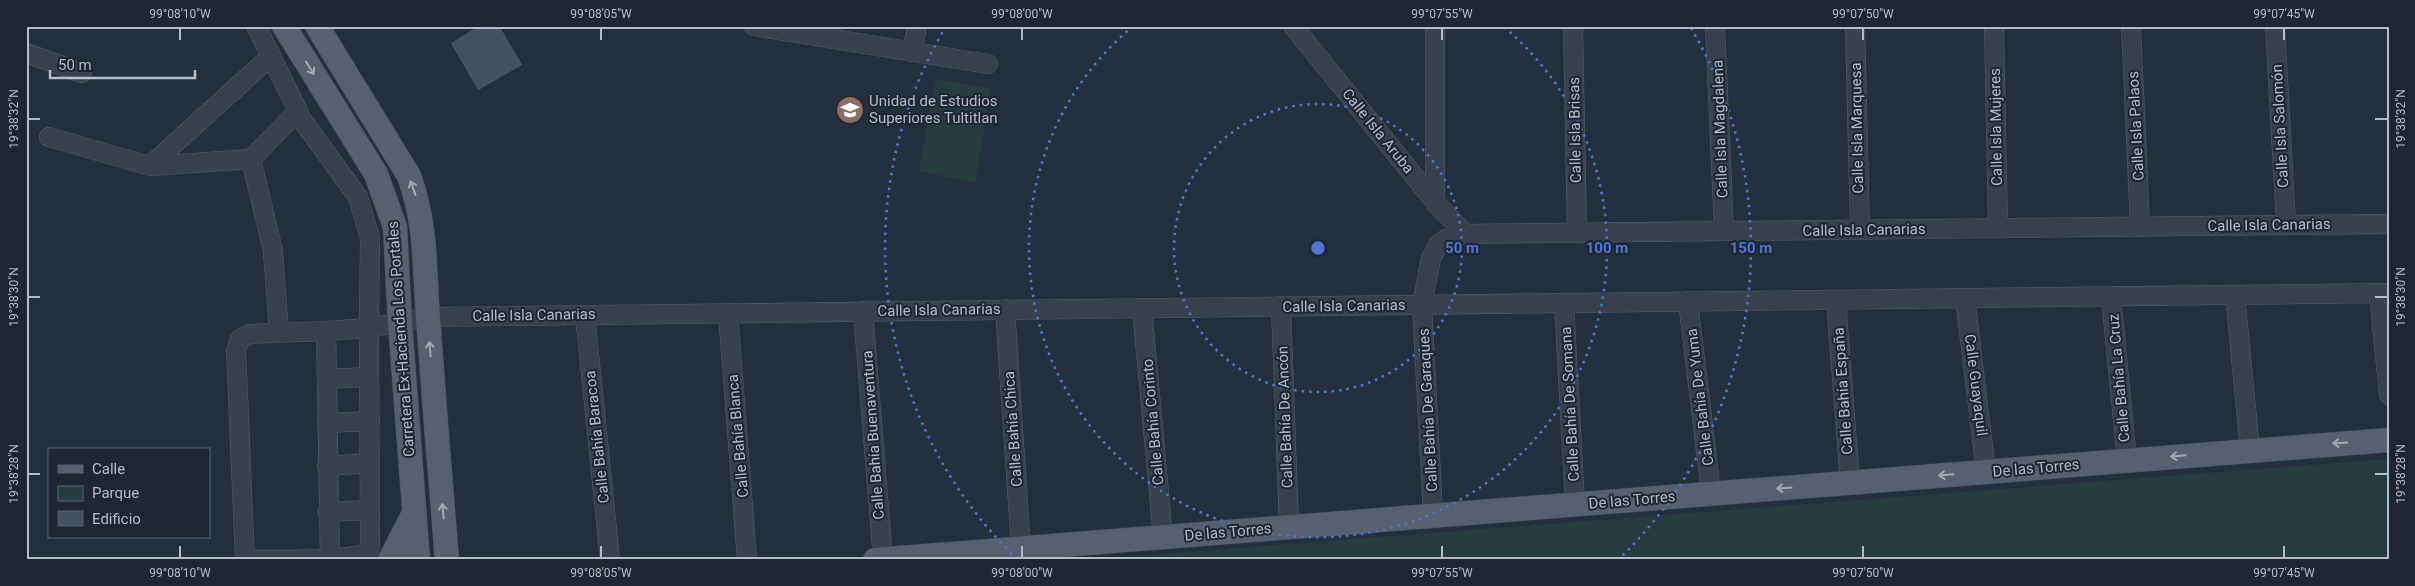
<svg xmlns="http://www.w3.org/2000/svg" width="2415" height="586" viewBox="0 0 2415 586" font-family="Roboto,sans-serif">
<style>
.green{fill:#263c3f}
.building{fill:#455162;stroke:#1f2835}
.lines{fill:none;stroke-linecap:round;stroke-linejoin:round}
.minor-casing{stroke:#565f6c;stroke-width:20}
.major-casing{stroke:#414a57;stroke-width:25}
.minor{stroke:#38414e;stroke-width:19}
.major{stroke:#56606e;stroke-width:24}
.oneway{stroke:#a1aab7}
.ticks{fill:none;stroke:#b4bcc9;stroke-width:2}
.ring{fill:none;stroke:#5274d3;stroke-width:2.5;stroke-dasharray:2.5 5}
.labels{text-anchor:middle;dominant-baseline:central;stroke-width:4;stroke-linejoin:round;paint-order:stroke}
.poi-label{font-size:15px;fill:#b4bcc9;stroke:#1d2633;text-anchor:start}
.street-label{font-size:15px;fill:#b4bcc9;stroke:#1d2633}
.centre{fill:#5274d3;stroke:#1d2633;stroke-width:2.5}
.ring-label{font-size:15px;text-anchor:middle;font-weight:bold;fill:#5274d3;stroke:#1d2633;stroke-width:4;stroke-linejoin:round;paint-order:stroke}
.neatline{fill:none;stroke:#b4bcc9;stroke-width:2}
.ticks-label{font-size:12px;text-anchor:middle;fill:#b4bcc9}
</style>
<rect width="100%" height="100%" fill="#242f3e"/>
<g class="green">
<polygon points="936,79 991,88 975,183 919,171"/>
<polygon points="2389,459 2389,560 1083,560"/>
</g>
<polygon class="building" points="478,26 500,26 523,65 478,91 450,43"/>
<g class="lines">
<g class="minor-casing">
<g id="minor">
<polyline points="256,26 298,111 251,159 273,251 279,333"/>
<polyline points="754,26 988,64"/>
<polyline points="1293,26 1435,202 1465,234"/>
<polyline points="1435,26 1435,202"/>
<polyline points="1573,26 1577,233"/>
<polyline points="1715,26 1724,231"/>
<polyline points="1855,26 1860,230"/>
<polyline points="1994,26 1998,228"/>
<polyline points="2131,26 2140,227"/>
<polyline points="2275,26 2286,225"/>
<polyline points="912,52 917,26"/>
<polyline points="26,53 82,73"/>
<polyline points="297,113 358,197 370,238 369,328 428,317 2389,293"/>
<polyline points="49,137 150,166 251,159"/>
<polyline points="150,166 271,56"/>
<polyline points="2379,294 2389,395"/>
<polyline points="2235,295 2250,450"/>
<polyline points="2111,297 2127,460"/>
<polyline points="1965,298 1986,472"/>
<polyline points="1836,300 1850,482"/>
<polyline points="1688,301 1711,493"/>
<polyline points="1564,303 1575,504"/>
<polyline points="1281,306 1289,527"/>
<polyline points="1142,308 1163,537"/>
<polyline points="1005,309 1021,548"/>
<polyline points="863,311 883,559"/>
<polyline points="728,313 747,560"/>
<polyline points="585,315 610,560"/>
<polyline points="327,379 369,377"/>
<polyline points="327,423 370,421"/>
<polyline points="327,466 370,463"/>
<polyline points="328,512 370,510"/>
<polyline points="1433,515 1422,305 1431,258 1438,245 1446,239 1465,234 2389,224"/>
<polyline points="245,560 236,350 240,339 250,334 326,331 330,557"/>
<path d="M247 560C273 559 348 562 368 552L370 546 369 328 326 331"/>
</g>
</g>
<g class="major-casing">
<g id="major">
<polyline points="284,26 376,174 395,227 400,323 418,560"/>
<path d="M317 26 409 176C427 226 424 267 428 318 434 399 440 479 447 560"/>
<polyline points="390,560 414,513"/>
<polyline points="875,560 2389,440"/>
</g>
</g>
<use href="#minor" class="minor"/>
<use href="#major" class="major"/>
</g>
<defs><path id="oneway-shaft" d="M-6 0H5M1.5-3L5.5 0L1.5 3" fill="none" stroke-width="1.6" stroke-linecap="round" stroke-linejoin="round" transform="scale(1.25)"/></defs>
<g class="oneway">
<use href="#oneway-shaft" transform="translate(310 68) rotate(58)"/>
<use href="#oneway-shaft" transform="translate(413 188) rotate(-110)"/>
<use href="#oneway-shaft" transform="translate(430 349) rotate(-95)"/>
<use href="#oneway-shaft" transform="translate(2340 443) rotate(176)"/>
<use href="#oneway-shaft" transform="translate(2178 456) rotate(175)"/>
<use href="#oneway-shaft" transform="translate(1946 475) rotate(175)"/>
<use href="#oneway-shaft" transform="translate(1784 488) rotate(176)"/>
<use href="#oneway-shaft" transform="translate(443 511) rotate(-95)"/>
</g>
<path class="ticks" d="M180 28V40M601 28V40M1022 28V40M1442 28V40M1863 28V40M2284 28V40M28 119H40M2375 119H2388M28 297H40M2375 297H2388M28 474H40M2375 474H2388M180 546V558M601 546V558M1022 546V558M1442 546V558M1863 546V558M2284 546V558"/>
<g class="ring">
<circle cx="1318" cy="248" r="144"/>
<path d="M1504 27A289 289 0 1 1 1132 27"/>
<path d="M1017 559A433 433 0 0 1 945 28M1691 28A433 433 0 0 1 1619 559"/>
</g>
<defs>
<g id="university-disc" transform="scale(1.4375)"><circle r="9.5" fill="#8d6e63" stroke="#1d2633"/><path d="M0-5L7-2L0 1L-7-2ZM-4 1L0 2.5L4 1V4Q0 6-4 4Z" fill="#fff"/></g>
</defs>
<g fill-rule="evenodd">
<use href="#university-disc" x="850" y="110"/>
</g>
<g class="labels">
<g class="poi-label">
<text x="869" y="101">Unidad de Estudios<tspan x="869" dy="17">Superiores Tultitlan</tspan></text>
</g>
<g class="street-label">
<text transform="translate(2136 126) rotate(-93)">Calle Isla Palaos</text>
<text transform="translate(2280 126) rotate(-93)">Calle Isla Salomón</text>
<text transform="translate(1996 127) rotate(-91)">Calle Isla Mujeres</text>
<text transform="translate(1857 128) rotate(-91)">Calle Isla Marquesa</text>
<text transform="translate(1720 129) rotate(-92)">Calle Isla Magdalena</text>
<text transform="translate(1575 130) rotate(-91)">Calle Isla Brisas</text>
<text transform="translate(1378 131) rotate(51)">Calle Isla Aruba</text>
<text transform="translate(2269 225) rotate(-1)">Calle Isla Canarias</text>
<text transform="translate(1864 230) rotate(-1)">Calle Isla Canarias</text>
<text transform="translate(1344 306) rotate(-1)">Calle Isla Canarias</text>
<text transform="translate(939 310) rotate(-1)">Calle Isla Canarias</text>
<text transform="translate(534 315) rotate(-1)">Calle Isla Canarias</text>
<text transform="translate(401 339) rotate(-94)">Carretera Ex-Hacienda Los Portales</text>
<text transform="translate(2119 378) rotate(-95)">Calle Bahía La Cruz</text>
<text transform="translate(1976 385) rotate(83)">Calle Guayaquil</text>
<text transform="translate(1843 391) rotate(-94)">Calle Bahía España</text>
<text transform="translate(1700 397) rotate(-97)">Calle Bahía De Yuma</text>
<text transform="translate(1570 404) rotate(-93)">Calle Bahía De Somana</text>
<text transform="translate(1428 410) rotate(-93)">Calle Bahía De Garaques</text>
<text transform="translate(1285 417) rotate(-92)">Calle Bahía De Ancón</text>
<text transform="translate(1153 422) rotate(-95)">Calle Bahía Corinto</text>
<text transform="translate(1013 429) rotate(-94)">Calle Bahía Chica</text>
<text transform="translate(873 435) rotate(-94)">Calle Bahía Buenaventura</text>
<text transform="translate(738 436) rotate(-95)">Calle Bahía Blanca</text>
<text transform="translate(597 437) rotate(-96)">Calle Bahía Baracoa</text>
<text transform="translate(2036 468) rotate(-5)">De las Torres</text>
<text transform="translate(1632 500) rotate(-5)">De las Torres</text>
<text transform="translate(1228 532) rotate(-5)">De las Torres</text>
</g>
</g>
<circle cx="1318" cy="248" r="8" class="centre"/>
<g class="ring-label">
<text x="1462" y="253">50 m</text>
<text x="1607" y="253">100 m</text>
<text x="1751" y="253">150 m</text>
</g>
<rect width="2415" height="586" fill="none" stroke="#1d2633" stroke-width="55"/>
<rect x="48" y="448" width="162" height="90" fill="#1d2633" stroke="#59626f"/>
<rect x="58" y="465" width="25" height="8" fill="#56606e" stroke="#59626f"/>
<text x="92" y="474" font-size="15" fill="#b4bcc9">Calle</text>
<rect x="58" y="486" width="25" height="15" fill="#263c3f" stroke="#59626f"/>
<text x="92" y="498" font-size="15" fill="#b4bcc9">Parque</text>
<rect x="58" y="511" width="25" height="15" fill="#455162" stroke="#59626f"/>
<text x="92" y="524" font-size="15" fill="#b4bcc9">Edificio</text>
<path d="M50 70v8h145v-8" fill="none" stroke="#b4bcc9" stroke-width="2.5"/>
<text x="58" y="70" font-size="15" fill="#b4bcc9" stroke="#1d2633" stroke-width="4" paint-order="stroke">50 m</text>
<rect x="28" y="28" width="2360" height="530" class="neatline"/>
<g class="ticks-label">
<text x="180" y="18">99°08'10"W</text>
<text x="601" y="18">99°08'05"W</text>
<text x="1022" y="18">99°08'00"W</text>
<text x="1442" y="18">99°07'55"W</text>
<text x="1863" y="18">99°07'50"W</text>
<text x="2284" y="18">99°07'45"W</text>
<text transform="translate(14 119) rotate(-90)" y="4">19°38'32"N</text>
<text transform="translate(2401 119) rotate(-90)" y="4">19°38'32"N</text>
<text transform="translate(14 297) rotate(-90)" y="4">19°38'30"N</text>
<text transform="translate(2401 297) rotate(-90)" y="4">19°38'30"N</text>
<text transform="translate(14 474) rotate(-90)" y="4">19°38'28"N</text>
<text transform="translate(2401 474) rotate(-90)" y="4">19°38'28"N</text>
<text x="180" y="577">99°08'10"W</text>
<text x="601" y="577">99°08'05"W</text>
<text x="1022" y="577">99°08'00"W</text>
<text x="1442" y="577">99°07'55"W</text>
<text x="1863" y="577">99°07'50"W</text>
<text x="2284" y="577">99°07'45"W</text>
</g>
</svg>
